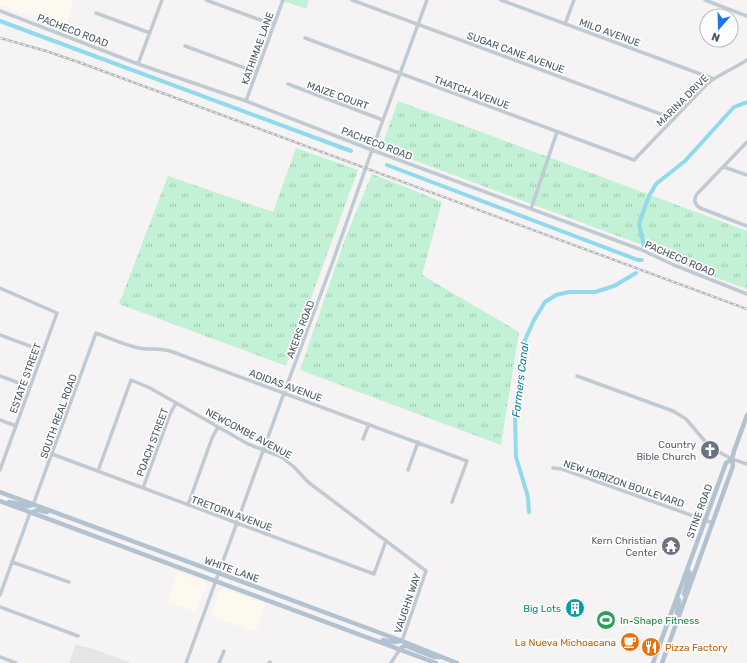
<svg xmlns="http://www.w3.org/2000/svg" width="747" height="663" font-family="Rubik,sans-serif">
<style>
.commercial{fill:#fdf9ef}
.education{fill:#e6e4e5}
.grass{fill:url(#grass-tufts)}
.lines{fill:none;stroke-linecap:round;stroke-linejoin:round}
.canal{stroke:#90daee;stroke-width:4}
.minor{stroke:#c1cad2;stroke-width:3.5}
.major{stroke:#b3c2d1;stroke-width:4.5}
.rail-casing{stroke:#b5b8bd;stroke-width:2.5}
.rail{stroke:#fff;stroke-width:1;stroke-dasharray:3;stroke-linecap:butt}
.labels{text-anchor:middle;stroke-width:3.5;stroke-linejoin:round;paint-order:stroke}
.street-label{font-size:10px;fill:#4a5661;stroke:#fff}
.worship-label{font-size:10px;fill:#5b616d;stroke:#fff;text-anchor:end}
.culture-label{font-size:10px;fill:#0d838f;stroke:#fff;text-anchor:end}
.leisure-label{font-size:10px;fill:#27864d;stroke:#fff;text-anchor:start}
.food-label{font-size:10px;fill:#c56008;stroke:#fff;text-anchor:end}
.water-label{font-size:11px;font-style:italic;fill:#0c7c9b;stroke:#fff}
</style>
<defs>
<pattern id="grass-tufts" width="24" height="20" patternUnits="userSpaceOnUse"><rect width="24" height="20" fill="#c3f1d5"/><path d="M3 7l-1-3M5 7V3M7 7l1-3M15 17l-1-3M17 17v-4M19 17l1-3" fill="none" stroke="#a0c6b0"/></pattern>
</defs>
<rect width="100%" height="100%" fill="#f5f3f3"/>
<path class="commercial" d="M0,0h74l-10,28 -64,-23z
M178,572l29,11 -11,29 -29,-11z
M222,589h2l42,15 -11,28 -44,-16 9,-25z"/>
<path class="education" d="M76,644l8,3h4l43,16h-62z"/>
<path class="grass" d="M278,0h31l-3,9 -18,-7 -1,1z
M398,101l349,130v58l-73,-27 -21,-13 -272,-101z
M296,148l62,22 -72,196 -167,-62 49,-128 105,36z
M372,174l36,14 34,14 -20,73 97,57 -18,113 -201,-75 45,-131z"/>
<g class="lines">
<path class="canal" d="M0,21l351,130
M387,165l251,95h4
M644,246l-5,-22 10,-28 7,-12 29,-23 49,-54 13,-5
M529,512l-1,-15 -12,-40 -1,-41 10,-76 9,-20 11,-18 11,-7 13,-3h26l19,-6 22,-13"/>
<path class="minor" d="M206,0l68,25
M352,0l322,119
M501,0l213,79
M705,0l42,16
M0,11l138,53 108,37 126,49 270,100 32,15 73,29
M96,13l54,20
M565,24l9,-24
M305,38l329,122 74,-77c12,-9 27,-15 39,-23
M185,46l71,26
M138,64l24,-64
M288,84l95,36
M246,101l37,-101
M747,142l-50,52c-4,6 -2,11 3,14l47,18
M724,167l23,8
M531,209l26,-77
M0,288l57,25 -57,157
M0,335l43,16
M0,376l30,11
M577,376l96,35 13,8 24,28 22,12 15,5
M0,420l16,6
M363,439l6,-15
M52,454l322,120 12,-33
M553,468l9,1 151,54
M408,470l10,-28
M98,471l33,-91 19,8 98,56 29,11 6,3 11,9 14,15 118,89 -24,70
M143,488l27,-74 6,-11
M33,505l63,-172c14,5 28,12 43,15 11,2 23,0 34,4l294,109 -15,41
M188,505l24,-67 6,-11
M12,562l57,20
M0,595l30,-82
M0,607l78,29
M0,657l16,6
M186,663l98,-270 49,-132 39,-111 55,-150
M219,663l5,-12
M269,663l1,-1
M391,663l9,-14"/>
<path class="major" d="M0,492l402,149 55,22
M0,501l436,162
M9,502l19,4 5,-1
M30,513l8,-3 9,2
M684,594l6,-21 -3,-3
M677,613l2,-13 -2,-2
M383,640l11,2 7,-1
M400,649l4,-3h2l28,11h5
M653,663l73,-200 6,-4
M662,663l71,-197 -1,-7 2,-8 13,-36"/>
<g class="rail-casing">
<path id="rail" d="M0,38l46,13 35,12 666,246"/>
</g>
<use href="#rail" class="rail"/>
</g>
<defs>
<g id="church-disc" transform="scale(1)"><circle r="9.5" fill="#6b7280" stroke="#fff"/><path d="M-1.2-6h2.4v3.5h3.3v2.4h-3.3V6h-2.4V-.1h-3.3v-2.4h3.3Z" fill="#fff"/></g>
<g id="temple-disc" transform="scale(1)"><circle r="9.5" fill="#6b7280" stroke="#fff"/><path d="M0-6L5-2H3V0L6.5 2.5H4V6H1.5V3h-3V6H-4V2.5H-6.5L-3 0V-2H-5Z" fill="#fff"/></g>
<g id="building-disc" transform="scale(1)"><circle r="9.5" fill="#0f9aa8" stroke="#fff"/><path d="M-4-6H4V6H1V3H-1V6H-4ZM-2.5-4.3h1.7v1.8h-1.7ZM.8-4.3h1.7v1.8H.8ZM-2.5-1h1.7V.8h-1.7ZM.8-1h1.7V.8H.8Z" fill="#fff"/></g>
<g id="stadium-disc" transform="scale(1)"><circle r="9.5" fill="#2e9e5b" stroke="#fff"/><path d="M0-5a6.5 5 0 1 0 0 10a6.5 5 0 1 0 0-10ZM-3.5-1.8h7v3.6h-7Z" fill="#fff"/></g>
<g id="cafe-disc" transform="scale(1)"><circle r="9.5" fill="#e8710a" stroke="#fff"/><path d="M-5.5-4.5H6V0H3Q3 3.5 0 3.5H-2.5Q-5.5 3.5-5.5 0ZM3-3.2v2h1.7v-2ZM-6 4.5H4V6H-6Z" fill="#fff"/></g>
<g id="restaurant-disc" transform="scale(1)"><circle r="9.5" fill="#e8710a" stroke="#fff"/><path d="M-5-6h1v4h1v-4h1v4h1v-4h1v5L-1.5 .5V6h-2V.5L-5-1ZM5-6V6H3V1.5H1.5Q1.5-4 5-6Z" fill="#fff"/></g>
</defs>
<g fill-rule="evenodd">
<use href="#church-disc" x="710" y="450"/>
<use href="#temple-disc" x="671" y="546"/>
<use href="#building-disc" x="575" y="608"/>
<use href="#stadium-disc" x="606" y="620"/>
<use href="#cafe-disc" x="630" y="642"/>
<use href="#restaurant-disc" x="651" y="647"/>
</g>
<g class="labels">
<g class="street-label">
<text transform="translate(73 30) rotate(21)" y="4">PACHECO ROAD</text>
<text transform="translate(610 32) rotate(20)" y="4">MILO AVENUE</text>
<text transform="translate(257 48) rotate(-70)" y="4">KATHIMAE LANE</text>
<text transform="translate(516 52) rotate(20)" y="4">SUGAR CANE AVENUE</text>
<text transform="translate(472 92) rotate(20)" y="4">THATCH AVENUE</text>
<text transform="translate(338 95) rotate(20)" y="4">MAIZE COURT</text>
<text transform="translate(682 100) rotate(-45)" y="4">MARINA DRIVE</text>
<text transform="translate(377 143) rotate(21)" y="4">PACHECO ROAD</text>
<text transform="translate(680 258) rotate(23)" y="4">PACHECO ROAD</text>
<text transform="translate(300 329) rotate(-69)" y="4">AKERS ROAD</text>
<text transform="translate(25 378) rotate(-70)" y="4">ESTATE STREET</text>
<text transform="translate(286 385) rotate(20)" y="4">ADIDAS AVENUE</text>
<text transform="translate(58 416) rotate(-70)" y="4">SOUTH REAL ROAD</text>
<text transform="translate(249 433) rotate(28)" y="4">NEWCOMBE AVENUE</text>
<text transform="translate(152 442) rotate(-69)" y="4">POACH STREET</text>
<text transform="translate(624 483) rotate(19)" y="4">NEW HORIZON BOULEVARD</text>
<text transform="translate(699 511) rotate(-70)" y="4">STINE ROAD</text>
<text transform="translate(232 513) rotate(20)" y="4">TRETORN AVENUE</text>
<text transform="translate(232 569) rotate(20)" y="4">WHITE LANE</text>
<text transform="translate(407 603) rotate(-71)" y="4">VAUGHN WAY</text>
</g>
<g class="worship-label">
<text x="696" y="448">Country<tspan x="696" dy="12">Bible Church</tspan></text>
<text x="657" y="544">Kern Christian<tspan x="657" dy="12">Center</tspan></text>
</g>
<g class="culture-label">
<text x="561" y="612">Big Lots</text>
</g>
<g class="leisure-label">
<text x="620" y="624">In-Shape Fitness</text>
</g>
<g class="food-label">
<text x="616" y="646">La Nueva Michoacana</text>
<text x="665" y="651" text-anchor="start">Pizza Factory</text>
</g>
<g class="water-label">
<text transform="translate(520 380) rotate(-83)" y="4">Farmers Canal</text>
</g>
</g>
<g transform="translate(719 28) rotate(200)"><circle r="19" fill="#ffffff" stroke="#b7bbc0"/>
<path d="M0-3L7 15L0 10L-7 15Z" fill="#1a73e8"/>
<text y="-6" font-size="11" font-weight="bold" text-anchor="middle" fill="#4a5661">N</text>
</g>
</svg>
